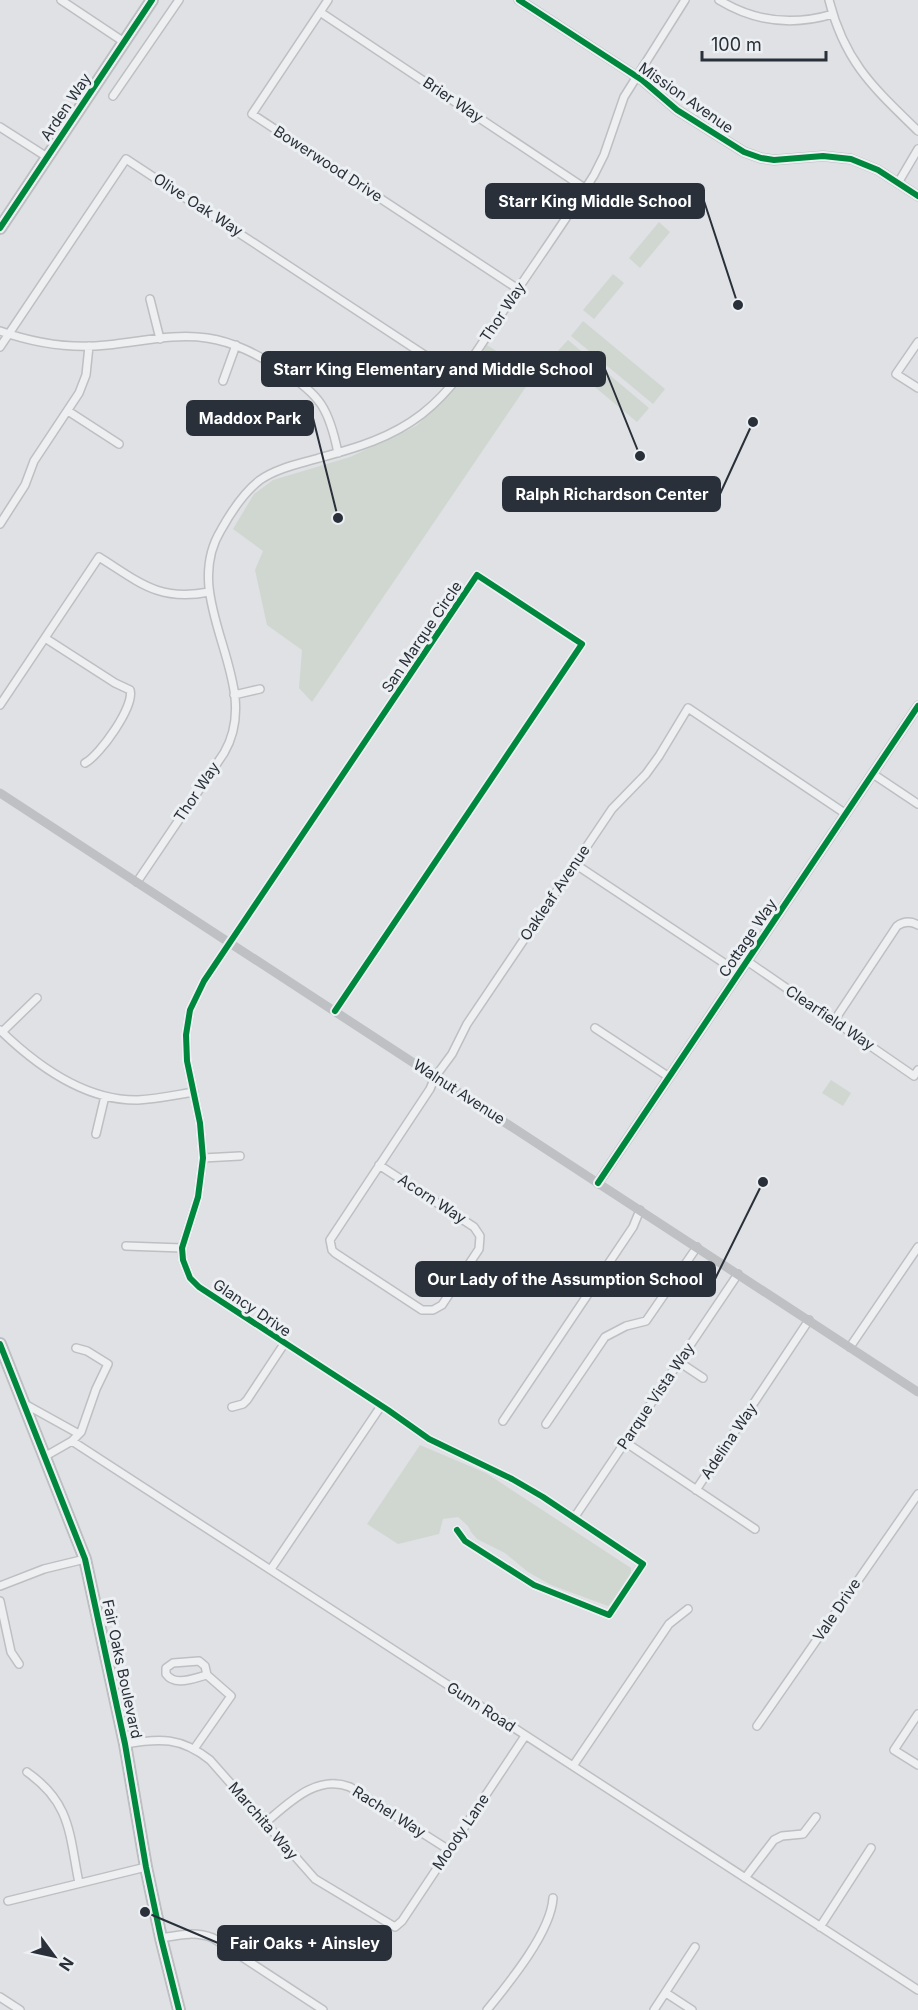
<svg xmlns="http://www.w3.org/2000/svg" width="918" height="2010" font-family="Inter,sans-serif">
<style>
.green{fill:#d0d7d0}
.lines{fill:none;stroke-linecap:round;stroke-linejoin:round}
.minor-casing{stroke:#bdbfc2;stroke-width:10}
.tertiary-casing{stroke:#bdbfc2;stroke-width:11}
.primary-casing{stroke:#bcbec1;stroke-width:14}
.minor{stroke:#eeeff1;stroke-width:7}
.tertiary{stroke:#eeeff1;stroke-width:8}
.secondary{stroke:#bec0c3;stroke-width:9}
.primary{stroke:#f3f4f4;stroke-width:10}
.cycleway-casing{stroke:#edf0f3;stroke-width:10}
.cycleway{stroke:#00873e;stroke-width:6}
.labels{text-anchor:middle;stroke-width:6;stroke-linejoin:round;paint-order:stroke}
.street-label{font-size:15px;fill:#29303a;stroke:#edf0f3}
.leader{fill:none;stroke:#29303a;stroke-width:2}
.callout-dot{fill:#29303a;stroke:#edf0f3;stroke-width:2}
.callout{fill:#29303a;stroke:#29303a;stroke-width:2}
.callout-label{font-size:16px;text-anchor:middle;font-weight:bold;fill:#fff}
</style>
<rect width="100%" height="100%" fill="#dfe1e4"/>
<path class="green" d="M659,222l11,10 -30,36 -11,-10z
M613,274l11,9 -30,36 -11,-9z
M583,321l82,68 -12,15 -82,-68z
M568,340l81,68 -12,14 -82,-68z
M487,345l47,30 -222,327 -13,-14 3,-38 -35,-25 -12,-55 8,-19 -30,-22 21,-35 19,-14 77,-23 66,-31 32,-30 20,-22z
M831,1080l20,13 -8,13 -21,-13z
M420,1445l66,28 145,95c1,15 -13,29 -23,38l-57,-21 -23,-13 -23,-19 -28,-14 -6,-7 -3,-6 -10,-9 -15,2 -4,15 -41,10 -31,-20z"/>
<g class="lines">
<g class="minor-casing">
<path id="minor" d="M61,0l63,42
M328,0l-76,114 266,175
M719,0c36,22 74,26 114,14
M829,0c16,63 45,88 89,131
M320,12l266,177
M113,96l66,-96
M0,127l47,30
M898,183l20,-34
M150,299l10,40
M0,331c34,12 71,18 107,14 33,-3 67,-12 100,-7 28,4 51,17 75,32 38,25 47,38 56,83
M918,342l-22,32 22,14
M0,347l126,-188 332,218
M223,381l13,-36
M68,411l51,33
M0,524l25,-39 9,-24 45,-68 7,-18 3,-29
M45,638l70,45 15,7c5,16 -30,65 -45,73
M234,695l26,-6
M0,705l99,-148c40,25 60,45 110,35
M873,774l45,30
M575,864l164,109
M137,882l87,-129c42,-71 -47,-151 -3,-223 10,-18 22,-37 39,-50 17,-12 39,-16 59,-22 37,-10 72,-20 103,-44 36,-28 59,-70 84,-107 29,-44 60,-87 88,-132l10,-20 20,-58 61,-97
M747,961l167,115 4,-6
M335,1011l247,-367 -105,-69 -273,406 -14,29 -4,25 1,26 13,62 3,35 -5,39 -16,51 1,12 7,18 9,9 189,123 41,29 83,40 31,18 100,67 -34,51 -75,-30 -69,-44 -8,-11
M834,1021l63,-95c7,-5 14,-5 21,-1
M595,1028l74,49
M0,1030c36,35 85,71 138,70 19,-1 37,-5 56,-8
M2,1032l35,-34
M96,1134l9,-38
M203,1158l37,-2
M379,1165l95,62 6,9 -1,13 -37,56 -9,5h-11l-87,-57 -3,-3 -2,-10 100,-151 5,-12 17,-23 15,-30 108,-160 37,-55 34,-35 13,-18 29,-48 158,106
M126,1246l56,2
M850,1347l68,-100
M679,1362l24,16
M23,1403l56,31
M232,1407l11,-3 4,-4 37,-56
M503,1421l130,-194 7,-17
M546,1424l59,-87 21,-11 20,-5 51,-74
M72,1441l9,-9 15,-43 12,-25 -21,-13 -11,-3
M625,1442l130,87
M44,1457l28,-16 846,549
M696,1490l113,-170
M574,1518l164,-244
M271,1569l110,-163
M0,1586l44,-17 41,-10
M0,1601l11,51 8,12
M199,1661l6,5 2,9c-13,3 -32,12 -41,-1v-6l7,-5z
M918,1714l-24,36 24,15
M757,1726l161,-232
M125,1744c35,-6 56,-7 85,16l105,119 80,48 7,-6 123,-185
M194,1749l37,-53 -24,-21
M573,1766l96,-142 19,-15
M27,1772c44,31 42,61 52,111
M265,1823c24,-20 51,-49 85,-36l99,63
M745,1878l29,-38 8,-4 21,-2 13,-17
M8,1901l138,-34
M820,1927l51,-79
M161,1938c18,-3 34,-7 52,0l110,72
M666,1993l26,17
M0,1997l20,13
M487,2010c22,-27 64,-78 66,-112
M654,2010l41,-63"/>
</g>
<g class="tertiary-casing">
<path id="tertiary" d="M519,0l123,80 35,30 67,42 17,6 13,2 49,-4 28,3 27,11 40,26
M598,1183l320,-477"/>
</g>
<g class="primary-casing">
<path id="primary" d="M0,228l152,-228
M0,1344l85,215 40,185 21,123 15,71 18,72"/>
</g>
<use href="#minor" class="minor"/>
<use href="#tertiary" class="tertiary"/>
<path class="secondary" d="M0,793l918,599"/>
<use href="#primary" class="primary"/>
<g class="cycleway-casing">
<path id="cycleway" d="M519,0l123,80 35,30 67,42 17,6 13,2 49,-4 28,3 27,11 40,26
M0,228l152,-228
M335,1011l247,-367 -105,-69 -273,406 -14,29 -4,25 1,26 13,62 3,35 -5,39 -16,51 1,12 7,18 9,9 189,123 41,29 83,40 31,18 100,67 -34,51 -75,-30 -69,-44 -8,-11
M598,1183l320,-477
M0,1344l85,215 40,185 21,123 15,71 18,72"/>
</g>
<use href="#cycleway" class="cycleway"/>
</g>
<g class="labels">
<g class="street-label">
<text transform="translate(686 98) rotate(35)" y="5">Mission Avenue</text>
<text transform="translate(453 100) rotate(34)" y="5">Brier Way</text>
<text transform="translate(66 107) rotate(-56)" y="5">Arden Way</text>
<text transform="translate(328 164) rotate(33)" y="5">Bowerwood Drive</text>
<text transform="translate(198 205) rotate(33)" y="5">Olive Oak Way</text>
<text transform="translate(503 312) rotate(-56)" y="5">Thor Way</text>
<text transform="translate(422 637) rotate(-56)" y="5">San Marque Circle</text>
<text transform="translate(197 792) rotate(-56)" y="5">Thor Way</text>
<text transform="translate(555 893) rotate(-56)" y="5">Oakleaf Avenue</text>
<text transform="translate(748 938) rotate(-56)" y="5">Cottage Way</text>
<text transform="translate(830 1018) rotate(34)" y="5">Clearfield Way</text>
<text transform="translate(459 1092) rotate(33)" y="5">Walnut Avenue</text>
<text transform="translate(432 1199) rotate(33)" y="5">Acorn Way</text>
<text transform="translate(252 1308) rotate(34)" y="5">Glancy Drive</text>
<text transform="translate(656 1396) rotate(-56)" y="5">Parque Vista Way</text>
<text transform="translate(729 1441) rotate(-56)" y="5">Adelina Way</text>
<text transform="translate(837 1610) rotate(-56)" y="5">Vale Drive</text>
<text transform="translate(122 1669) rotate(78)" y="5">Fair Oaks Boulevard</text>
<text transform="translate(481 1707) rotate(33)" y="5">Gunn Road</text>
<text transform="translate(389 1812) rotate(32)" y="5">Rachel Way</text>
<text transform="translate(263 1821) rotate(49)" y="5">Marchita Way</text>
<text transform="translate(461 1832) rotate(-56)" y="5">Moody Lane</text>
</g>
</g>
<path class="leader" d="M738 305L704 201M640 456L605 369M338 518L313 418M753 422L720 494M763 1182L715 1279M145 1912L218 1943"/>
<g class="callout-dot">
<circle cx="738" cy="305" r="6"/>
<circle cx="640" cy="456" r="6"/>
<circle cx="338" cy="518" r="6"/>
<circle cx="753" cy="422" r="6"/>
<circle cx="763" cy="1182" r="6"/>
<circle cx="145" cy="1912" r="6"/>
</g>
<g class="callout">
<rect x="486" y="184" width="218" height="34" rx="6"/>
<rect x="262" y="352" width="343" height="34" rx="6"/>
<rect x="187" y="401" width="126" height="34" rx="6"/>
<rect x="503" y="477" width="217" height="34" rx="6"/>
<rect x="416" y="1262" width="299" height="34" rx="6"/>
<rect x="218" y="1926" width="173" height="34" rx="6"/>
</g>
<g class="callout-label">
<text x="595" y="207">Starr King Middle School</text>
<text x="433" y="375">Starr King Elementary and Middle School</text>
<text x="250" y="424">Maddox Park</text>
<text x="612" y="500">Ralph Richardson Center</text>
<text x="565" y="1285">Our Lady of the Assumption School</text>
<text x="305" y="1949">Fair Oaks + Ainsley</text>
</g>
<g transform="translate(54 1956) rotate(123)" stroke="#edf0f3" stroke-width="4.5" paint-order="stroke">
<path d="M0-4.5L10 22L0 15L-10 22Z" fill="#29303a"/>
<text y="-9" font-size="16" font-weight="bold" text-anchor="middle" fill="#29303a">N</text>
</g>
<path d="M702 51v9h124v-9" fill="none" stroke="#29303a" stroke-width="3"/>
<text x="711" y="51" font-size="18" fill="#29303a" stroke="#edf0f3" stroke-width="4.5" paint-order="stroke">100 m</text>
</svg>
